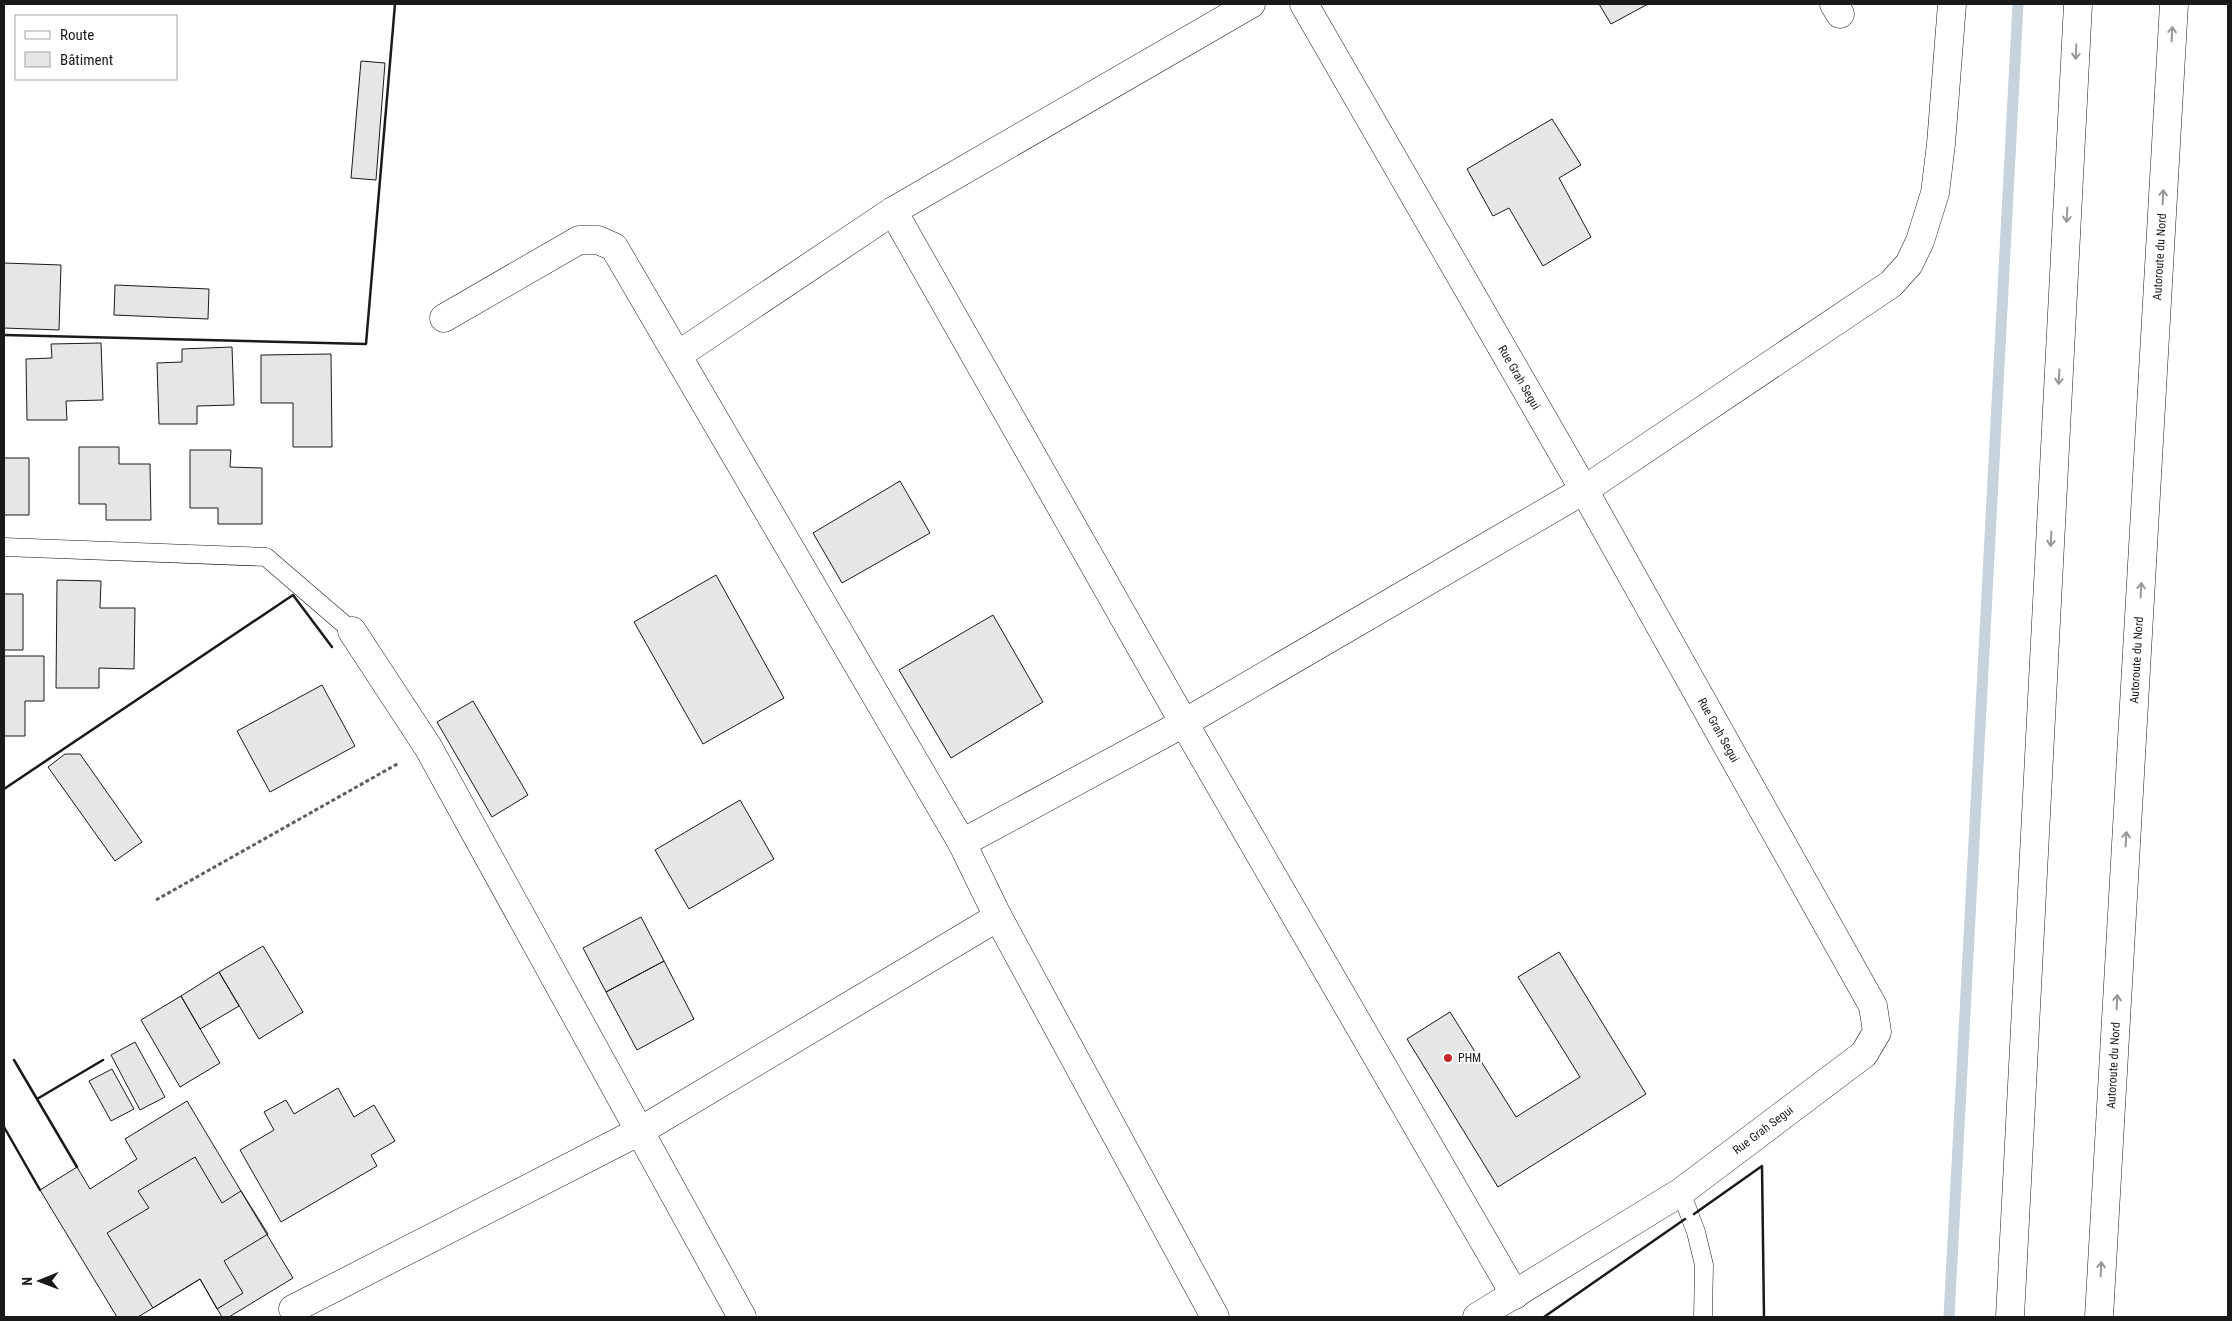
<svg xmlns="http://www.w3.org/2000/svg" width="2232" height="1321" font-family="'Roboto Condensed',sans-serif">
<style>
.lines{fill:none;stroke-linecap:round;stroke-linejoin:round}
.stream{stroke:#c6d2dc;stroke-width:11}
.building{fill:#e6e6e6;stroke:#1a1a1a}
.service-casing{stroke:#1a1a1a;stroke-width:19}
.minor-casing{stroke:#1a1a1a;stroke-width:29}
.motorway-casing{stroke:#1a1a1a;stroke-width:29}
.path{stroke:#5f5f5f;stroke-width:3;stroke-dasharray:4 2.5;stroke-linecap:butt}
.service{stroke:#fff;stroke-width:18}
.minor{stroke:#fff;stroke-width:28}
.motorway{stroke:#fff;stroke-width:28}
.wall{stroke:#1a1a1a;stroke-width:2.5}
.oneway{stroke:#989898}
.poi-dot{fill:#c62828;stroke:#fff;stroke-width:2}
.labels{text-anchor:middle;stroke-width:4;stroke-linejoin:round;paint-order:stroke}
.street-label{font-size:12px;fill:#1a1a1a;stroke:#fff}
.poi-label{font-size:12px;fill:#1a1a1a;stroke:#fff;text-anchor:start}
</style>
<rect width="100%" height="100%" fill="#fff"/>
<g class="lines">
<path class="stream" d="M1949,1317l69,-1313"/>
</g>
<path class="building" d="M1599,4h49l-37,20z
M361,61l24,2 -9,117 -25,-2z
M1552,119l29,46 -22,13 32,59 -48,29 -34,-58 -16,8 -26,-47z
M4,263l57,2 -2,65 -55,-2z
M115,285l94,4 -1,30 -94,-4z
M101,343l2,57 -37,1 1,19h-40l-1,-61 26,-1 -1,-14z
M232,347l2,58 -37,1v18h-38l-2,-61 25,-1v-13z
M331,354l1,93h-39v-44h-32v-48z
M79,447h40v17h31l1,56h-45v-16h-27z
M190,450h41l-1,17 32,1v56h-44v-16h-28z
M4,458h25v57h-25z
M900,481l30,52 -88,50 -29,-50z
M716,575l68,123 -81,46 -69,-122z
M57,580l44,1 -1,27h35l-1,61 -35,-1v20h-43z
M4,594h19v56h-19z
M993,615l50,87 -92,56 -52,-88z
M4,656h40v45h-19v35h-21z
M322,685l33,61 -85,46 -33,-61z
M473,701l55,94 -36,22 -55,-95z
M65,754h15l62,88 -27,19 -67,-94z
M740,800l34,59 -85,50 -34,-59z
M641,917l23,44 -58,31 -23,-44z
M263,946l40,66 -44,27 -40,-67z
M1559,952l87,142 -148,93 -91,-148 43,-27 66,105 64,-40 -62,-100z
M664,961l30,58 -57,31 -31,-58z
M219,972l20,34 -39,23 -19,-33z
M181,996l39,67 -40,24 -39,-67z
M135,1042l30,55 -25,13 -29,-55z
M112,1069l22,40 -23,12 -22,-40z
M338,1088l16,29 20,-12 21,36 -24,14 6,11 -96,56 -41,-72 34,-20 -10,-18 22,-12 8,14z
M187,1101l106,177 -64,39h-7l-22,-38 -62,38h-21l-77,-127 37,-23 13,22 47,-30 -12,-20z
M195,1157l27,46 19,-12 27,43 -44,27 19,32 -26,16 -17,-30 -47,29 -46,-75 42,-25 -11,-17z"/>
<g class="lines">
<g class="service-casing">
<path id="service" d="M4,547l262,10 86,74
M1681,1192l15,40 8,33 -1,52"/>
</g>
<g class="minor-casing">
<g id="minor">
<path id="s1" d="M1304,4l280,486 289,516 4,26 -13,22 -183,138 -204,125"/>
<path d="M1834,4l6,10"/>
<path d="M893,211l291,512 331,572"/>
<path d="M444,318l135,-78h19l16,7 348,596 36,74 217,400"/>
<path d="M678,355l215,-144 358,-207"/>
<path d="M352,631l76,116 314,570"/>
<path d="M962,843l222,-120 400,-233 307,-206 18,-20 11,-23 15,-48 6,-49 11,-140"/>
<path d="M293,1309l347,-178 358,-214"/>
</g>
</g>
<g class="motorway-casing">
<g id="motorway">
<path d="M2010,1317l68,-1313"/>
<path id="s2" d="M2099,1317l75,-1313"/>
</g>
</g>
<path class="path" d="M156,900l243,-137"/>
<use href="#service" class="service"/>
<use href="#minor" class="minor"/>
<use href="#motorway" class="motorway"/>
<path class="wall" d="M4,335l362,9 29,-340
M4,789l289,-194 39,52
M14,1060l63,107
M37,1099l66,-39
M4,1127l36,63
M1694,1214l68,-48 2,151
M1544,1317l141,-98"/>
</g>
<defs><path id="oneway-shaft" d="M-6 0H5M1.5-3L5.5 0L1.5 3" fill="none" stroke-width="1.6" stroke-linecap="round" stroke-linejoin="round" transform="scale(1.25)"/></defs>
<g class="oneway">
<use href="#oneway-shaft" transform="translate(2172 34) rotate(-87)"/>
<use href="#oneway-shaft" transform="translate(2076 52) rotate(93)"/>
<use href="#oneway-shaft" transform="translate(2163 197) rotate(-87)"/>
<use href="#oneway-shaft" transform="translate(2067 215) rotate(93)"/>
<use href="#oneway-shaft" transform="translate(2059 377) rotate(93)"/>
<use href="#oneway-shaft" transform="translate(2051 539) rotate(93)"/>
<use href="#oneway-shaft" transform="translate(2141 590) rotate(-87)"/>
<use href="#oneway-shaft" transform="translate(2126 839) rotate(-87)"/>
<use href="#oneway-shaft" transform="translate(2117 1002) rotate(-87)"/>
<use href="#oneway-shaft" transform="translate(2101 1269) rotate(-87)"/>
</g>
<circle class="poi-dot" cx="1448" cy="1058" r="5"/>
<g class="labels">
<g class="street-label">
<text dy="4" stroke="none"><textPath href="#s2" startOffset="1062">Autoroute du Nord</textPath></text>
<text dy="4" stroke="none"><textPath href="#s1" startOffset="431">Rue Grah Segui</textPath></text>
<text dy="4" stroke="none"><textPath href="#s2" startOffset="658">Autoroute du Nord</textPath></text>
<text dy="4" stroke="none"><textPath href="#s1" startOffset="836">Rue Grah Segui</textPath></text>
<text dy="4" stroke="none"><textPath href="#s2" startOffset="252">Autoroute du Nord</textPath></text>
<text transform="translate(1763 1130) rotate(-37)" y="4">Rue Grah Segui</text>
</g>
<g class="poi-label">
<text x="1458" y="1062">PHM</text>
</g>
</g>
<rect width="2232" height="1321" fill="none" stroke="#1a1a1a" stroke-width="10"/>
<rect x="15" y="15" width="162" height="65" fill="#ffffff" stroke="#a3a3a3"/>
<rect x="25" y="31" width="25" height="8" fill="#ffffff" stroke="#a3a3a3"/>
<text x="60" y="40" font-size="15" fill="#1a1a1a">Route</text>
<rect x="25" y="52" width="25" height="15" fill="#e6e6e6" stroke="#a3a3a3"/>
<text x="60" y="65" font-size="15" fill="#1a1a1a">Bâtiment</text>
<g transform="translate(40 1281) rotate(269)" stroke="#ffffff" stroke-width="4" paint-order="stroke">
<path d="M0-4L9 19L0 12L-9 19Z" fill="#1a1a1a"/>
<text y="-8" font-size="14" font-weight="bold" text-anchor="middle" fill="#1a1a1a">N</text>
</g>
</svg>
